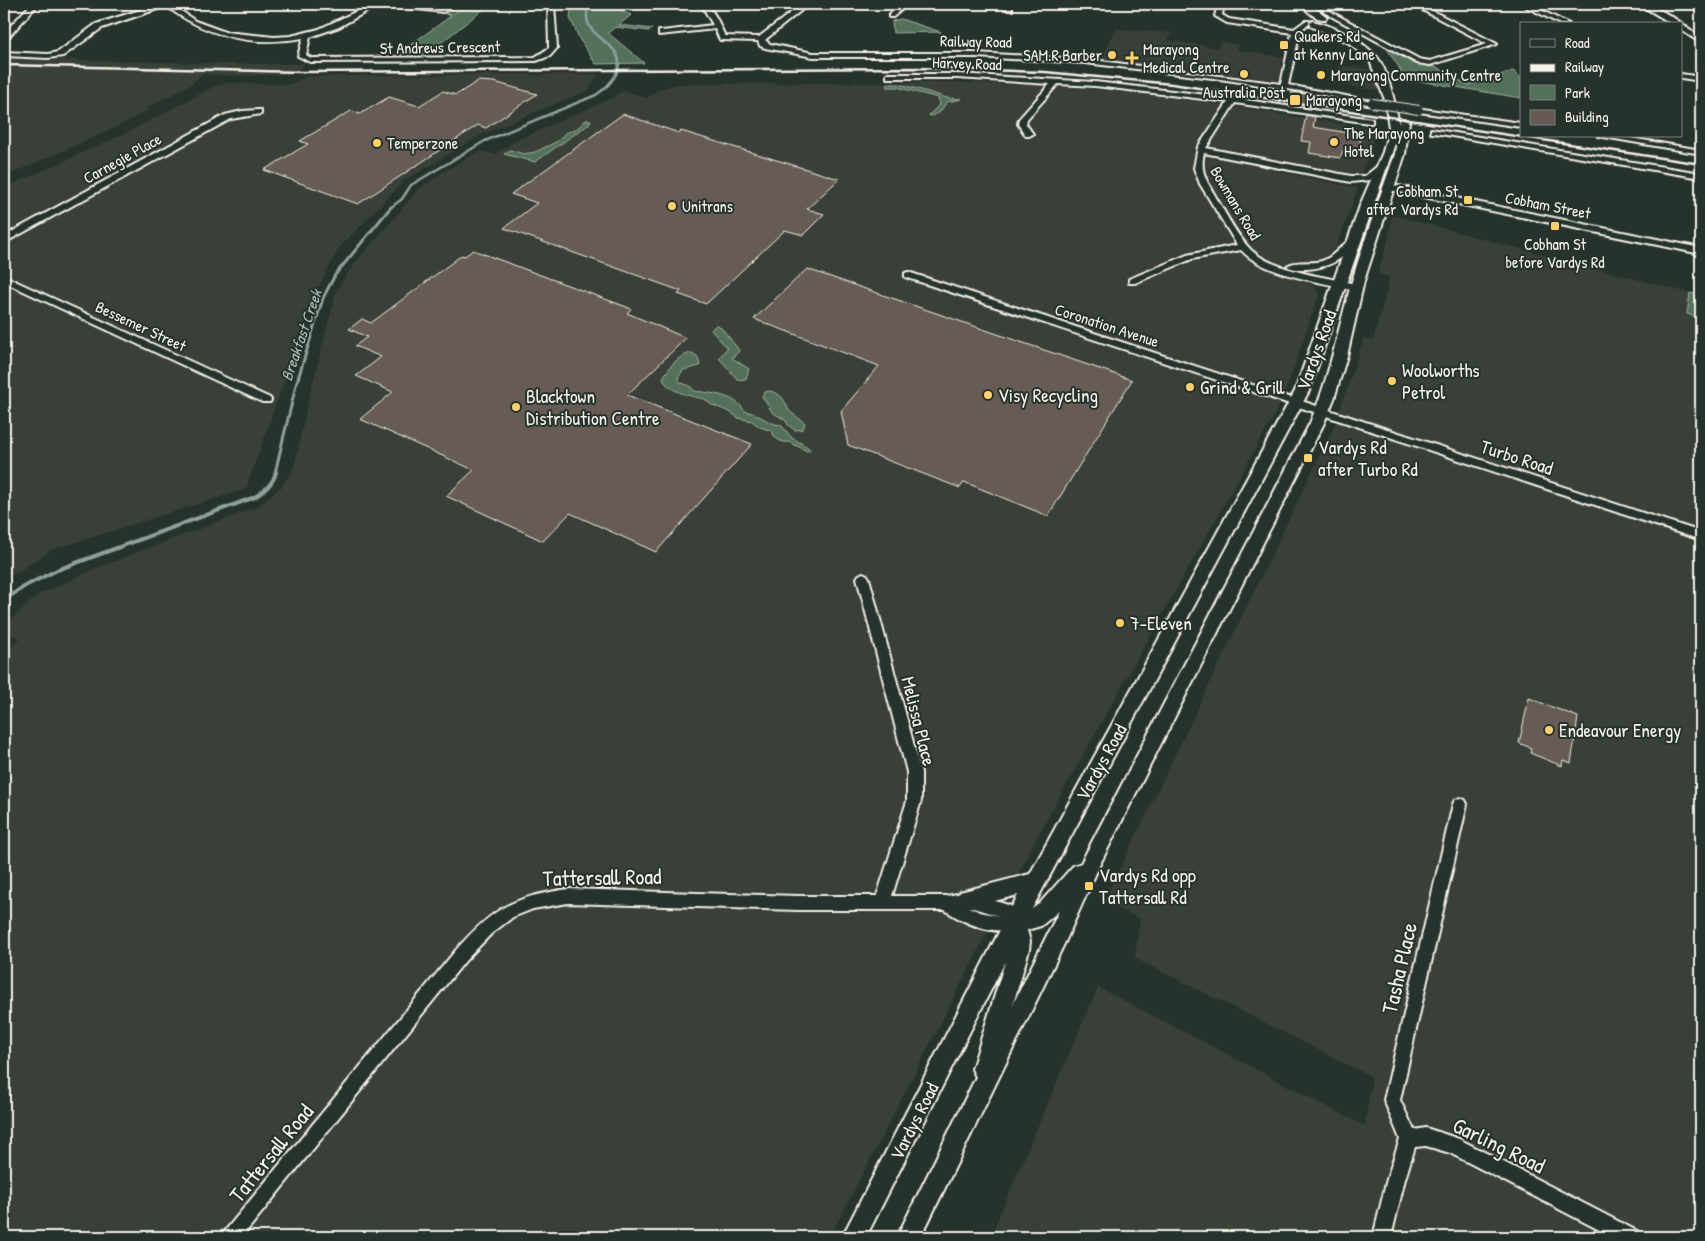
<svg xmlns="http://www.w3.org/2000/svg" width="1705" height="1241" font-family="'Patrick Hand',sans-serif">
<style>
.built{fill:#393f39}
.green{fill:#52715a;stroke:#a3b1a1}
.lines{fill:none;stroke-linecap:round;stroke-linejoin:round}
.stream-far2{stroke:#8da19f;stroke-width:2.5}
.stream-far1{stroke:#8da19f;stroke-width:3}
.stream{stroke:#8da19f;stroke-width:4}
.building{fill:#665b54;stroke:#f4f1e8}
.minor-casing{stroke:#f4f1e8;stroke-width:4}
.major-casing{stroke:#f4f1e8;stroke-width:4}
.minor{fill:#26332d;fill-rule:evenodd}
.major{fill:#26332d;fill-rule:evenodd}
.rail{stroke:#f4f1e8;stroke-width:2.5}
.minor-bridge-casing{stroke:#f4f1e8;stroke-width:10;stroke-linecap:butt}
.minor-bridge{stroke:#26332d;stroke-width:8}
.poi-dot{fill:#ffd166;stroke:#26332d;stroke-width:2}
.labels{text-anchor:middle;stroke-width:4;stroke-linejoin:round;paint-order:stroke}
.far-poi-label{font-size:16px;fill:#f4f1e8;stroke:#26332d;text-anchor:start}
.far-street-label{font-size:16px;fill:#f4f1e8;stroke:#26332d}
.far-water-label{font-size:16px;font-style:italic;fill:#afbcb7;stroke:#26332d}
.street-label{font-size:19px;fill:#f4f1e8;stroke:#26332d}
.poi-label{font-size:19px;fill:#f4f1e8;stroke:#26332d;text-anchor:start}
.near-street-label{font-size:22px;fill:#f4f1e8;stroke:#26332d}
</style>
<rect width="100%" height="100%" fill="#26332d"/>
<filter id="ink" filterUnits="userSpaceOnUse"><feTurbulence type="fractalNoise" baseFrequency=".02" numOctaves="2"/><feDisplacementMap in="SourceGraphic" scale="10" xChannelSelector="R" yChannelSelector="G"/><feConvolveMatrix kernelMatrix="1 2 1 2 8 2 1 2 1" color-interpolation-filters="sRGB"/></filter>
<g filter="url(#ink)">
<path class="built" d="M1116,29l55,4 -3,7 50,8 2,-6 19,3 -2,5 46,7 -4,23 -10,2 -112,-16 -56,-5z
M4,58l227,6h74l-11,10 -55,2 -38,-2 -9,10 -45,24 2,2 -39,20 -106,47z
M1340,65l34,5 7,21 -33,-5 1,-3 -12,-2z
M598,74l-9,16 -106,44 -79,47 -65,67 -24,46 -69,195 -195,61 -47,31v-393l120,-54 89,-47 13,-4 63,1 20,-8z
M944,82l120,4 71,7 83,11 155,25 -1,16 -12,33 -78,-16 -6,9 82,17 -22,59 -13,11 -16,25 8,4 4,7 -30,88 -14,32 -238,423 -207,400h-826v-582l16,-17 -16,-6v-6l34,-31 56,-26 163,-62 24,-20 13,-19 13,-63 30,-116 19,-27 63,-73 24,-17 37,-21 15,3 20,-13 97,-43 9,-6 4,-1 22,7 14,-10 18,-4z
M1392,215l298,78 -3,21 14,4v919h-711l108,-250 267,139 7,-49 -237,-119 5,-39 -36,-17 230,-476 30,-88 9,3 17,-63 -12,-5 11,-36z"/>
<path class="green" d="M468,4h22l-67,53h-30l58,-41 -6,-2 9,-1z
M572,4h33l26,11 -12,10 33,4 -3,2 -34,-4 -7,6 36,30 -48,1 -16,-24 -10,-22z
M901,19l40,13 -48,1 -1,-12z
M1386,47l26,16 24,4 32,18 45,-14 8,7v20l-119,-20 -2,-9z
M889,84h9l27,7 22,7 15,1 -15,3 -8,11 -8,3 -2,-1 11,-11 -2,-6 -41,-11h-10l-1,-2z
M586,120h5l-2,4 -54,38 -31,-8 6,-4 14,4 11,-2 23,-11 7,-8 11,-4z
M1690,293l11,3v22l-14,-4z
M717,324l7,7 14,18 1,2 -7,7 17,11 -3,10 -8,1 -19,-22 8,-10 -16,-18z
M692,353l6,4 2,9 -17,4 -5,8 2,4 11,5 3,4c18,2 41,4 51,20 14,2 22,13 36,14l11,13 16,9 2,3 -3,1 -18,-9c-8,1 -15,-3 -17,-11l-12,-4 -8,-6 -14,-3 -6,-5 -22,-9 -5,-5c-13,-2 -39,-8 -42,-21 6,-11 15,-23 29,-25z
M769,391c13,2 16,10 20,20l16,12 -2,6 -8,1 -6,-4 -4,-6 -13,-8 -10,-16 3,-4z"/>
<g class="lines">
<path class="stream-far2" d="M390,208l12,-9 9,-14 74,-44 111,-46c15,-10 33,-30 16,-47 -8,-9 -19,-13 -24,-25 -2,-6 -1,-13 0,-19"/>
<path class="stream-far1" d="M275,473l21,-88 27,-87 12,-23 56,-68"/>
<path class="stream" d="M4,600l21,-14 32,-16 198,-73c10,-7 18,-13 21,-25"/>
</g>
<path class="building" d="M478,81l16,1 43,12 -51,34 -8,-3 -120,79 -94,-34 44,-26 -8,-3 51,-30 9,3 29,-17 30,9 24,-15 13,4z
M1292,92l27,4 -2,12 -28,-3z
M623,114l56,19 2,-2 158,48 -32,30 17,5 -21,21 -18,-5 -79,74 -28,-10 3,-3 -177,-63 33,-25 -26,-9z
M1306,115l9,2 -2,10 48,8 -2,16 -15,-2 -4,9 -31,-5 2,-11 -10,-1z
M473,250l151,56 7,3 -4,4 59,25 -59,57 125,49 -96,108 -86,-39 -27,28 -97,-45 28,-26 -114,-51 33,-27 -37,-16 25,-19 -26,-11 12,-9 -18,-8 13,-10 9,4 91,-68 3,1z
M807,269l325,111 -84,136 -84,-34 -4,6 -112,-43 -7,-34 38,-45 -125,-47z
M1529,698l49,19 -7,46 -8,-3 -1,6 -32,-13 1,-5 -12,-5z"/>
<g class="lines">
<g class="minor-casing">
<path id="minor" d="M31,4h7l-31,35h-3v-6z
M159,4h13l23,17 30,11 49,5 17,-1 28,-7 53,-25h8l-41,23 -29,10 -4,18 5,3 224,-1 14,-9 -1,-44h6l3,44 -7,8 -14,5 -226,1 -12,-6 5,-18c-51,9 -96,-1 -137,-32l-64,22 -39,28 -15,2 -44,-2v-4l44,2 10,-2 38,-28z
M388,4l54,4 12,-4h9l-20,8 -52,-6z
M697,4c17,0 21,19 28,32l34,1 43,-33h7l-44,36 5,4 43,9h163l109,6 196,25 11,-51 -65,-10 -12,-7 3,-12h6l-2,11 7,4 65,10 11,-8h4v2l-9,8 -12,54 84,16 4,2 -4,2 -65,-13 -94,-14 -128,-15 -109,-6h-163l-48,-9 -5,-2 -2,-5 -38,-1 -5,-11 -56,6v-4h3l51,-6 -9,-16z
M901,4h7l-15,13h-4v-2z
M1005,4h6l1,6h-4z
M1411,4h8l78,40 -67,21 -13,-2 -88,-48 -5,-3 -2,-6 5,-1 2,5 4,3 86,46 11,2 57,-17z
M1521,4h8l40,20h-9z
M1639,4c19,0 47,22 62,34v5l-20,-13v-6h-9z
M887,74h70l138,8 138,16 139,21v4h-3l-134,-20 -29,45 145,28h14l14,-11h6v4l-15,11 -19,2 -147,-29c-5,19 4,30 13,46 10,17 20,37 34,51 24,22 77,27 108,35l2,2 -5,3c-33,-8 -91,-14 -115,-40l-49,9 -57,24h-6v-4l58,-24 50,-10 -37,-61 -6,-16 4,-21 30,-45 -133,-16 -37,-2 -31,35 -1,5 7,10 -4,2h-3l-8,-12 1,-5 31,-35 -93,-6h-70z
M1681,74l20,3v4l-20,-3z
M1416,108l105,15v4l-102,-15 -4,-2z
M258,110h3v4l-30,5 -227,124v-7l221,-121 17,-4z
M1431,129l270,44v5l-267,-45h-3z
M1598,136h21l82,14v4z
M1388,184l313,64v6l-316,-65 -1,-2z
M1353,238l5,3c-13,18 -29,27 -52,28 -6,0 -14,1 -19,-3 8,-6 25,-2 35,-5 14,-5 21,-19 31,-23z
M908,272l793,260v8l-796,-263v-4z
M4,276l266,122 1,2 -1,2h-8l-258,-120z
M863,573l4,2 2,3 52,194v29l-29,95h55l20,-4 44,14 12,16 -3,5c-25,10 -54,-3 -75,-17h-147l-230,-7 -35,6 -20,8 -22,17 -25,26 -224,277h-20l3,-6 231,-281c37,-42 57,-53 112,-61l230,7h79l30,-95v-29l-50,-194 2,-3zM966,906h1l32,10 -19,-4z
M1460,798l5,2 2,4 -67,296 14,30 12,-2 33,11 178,92 3,6h-27l-163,-84 -24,-7 -11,1 -10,32 -14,58h-18l14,-58 13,-40 -16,-39 69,-296 2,-4z"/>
</g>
<g class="major-casing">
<path id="major" d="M1302,4h8l17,13 -2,2c-9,1 -19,-8 -23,-15z
M1313,21c23,6 48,19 64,36 11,13 19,50 22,67l1,-4 4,-1 5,3 -4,32 -41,127 -17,75 -13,43 -10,24 -224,441 -34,76 -145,297h-24l79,-160 -4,-8 33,-107 -139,275h-24l176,-342 -51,13 -7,-2 -3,-7 3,-7 70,-18 265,-483 66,-188 22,-51 6,-24 -4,-28 -15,-39 -21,-18 -39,-17v-4zM1397,138l-2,16c-15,42 -30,84 -43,127 -14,47 -22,96 -42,142l-229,440 -8,3 -33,37 -8,6 277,-518zM1059,911l-46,93 16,-54 1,-9 -3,-11 14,-4z"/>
</g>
<use href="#minor" class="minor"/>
<use href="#major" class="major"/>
<path class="rail" d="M4,65l298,7 616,-4 127,4 127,12 529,80"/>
<g class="minor-bridge-casing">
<path id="minor-bridge" d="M1372,103l47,7"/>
</g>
<use href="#minor-bridge" class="minor-bridge"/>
</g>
</g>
<g class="poi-dot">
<rect x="1279" y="40" width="10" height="10" rx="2.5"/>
<circle cx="1112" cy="55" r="5"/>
<path d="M1129.5 50.5h5v5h5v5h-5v5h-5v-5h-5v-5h5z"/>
<circle cx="1244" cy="74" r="5"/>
<circle cx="1321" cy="75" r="5"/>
<rect x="1289" y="94" width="12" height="12" rx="2.5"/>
<circle cx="1334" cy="142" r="5"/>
<circle cx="377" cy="143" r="5"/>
<rect x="1463" y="195" width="10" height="10" rx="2.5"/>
<circle cx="672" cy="206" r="5"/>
<rect x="1550" y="221" width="10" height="10" rx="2.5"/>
<circle cx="1392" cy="381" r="5"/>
<circle cx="1190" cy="387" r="5"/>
<circle cx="988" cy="395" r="5"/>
<circle cx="516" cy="407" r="5"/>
<rect x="1303" y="453" width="10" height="10" rx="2.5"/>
<circle cx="1120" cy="623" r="5"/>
<circle cx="1549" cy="730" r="5"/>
<rect x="1084" y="881" width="10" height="10" rx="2.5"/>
</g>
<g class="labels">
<g class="far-poi-label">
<text x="1294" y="42">Quakers Rd<tspan x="1294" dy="18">at Kenny Lane</tspan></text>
<text x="1143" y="55">Marayong<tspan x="1143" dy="18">Medical Centre</tspan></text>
<text x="1102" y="61" text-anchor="end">SAM.R Barber</text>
<text x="1331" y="81">Marayong Community Centre</text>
<text x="1244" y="98" text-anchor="middle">Australia Post</text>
<text x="1306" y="106">Marayong</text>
<text x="1344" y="139">The Marayong<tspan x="1344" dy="18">Hotel</tspan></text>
<text x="387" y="149">Temperzone</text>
<text x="1458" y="197" text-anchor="end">Cobham St<tspan x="1458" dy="18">after Vardys Rd</tspan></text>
<text x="682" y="212">Unitrans</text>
<text x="1555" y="250" text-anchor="middle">Cobham St<tspan x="1555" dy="18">before Vardys Rd</tspan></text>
</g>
<g class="far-street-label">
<text transform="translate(976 41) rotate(1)" y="6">Railway Road</text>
<text transform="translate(440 47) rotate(-1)" y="6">St Andrews Crescent</text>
<text transform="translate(967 63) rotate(2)" y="6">Harvey Road</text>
<text transform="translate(122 158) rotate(-29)" y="6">Carnegie Place</text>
<text transform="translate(1236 203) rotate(59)" y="6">Bowmans Road</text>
<text transform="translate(1548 205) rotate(11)" y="6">Cobham Street</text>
<text transform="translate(1107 325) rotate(18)" y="6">Coronation Avenue</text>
<text transform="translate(141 326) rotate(25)" y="6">Bessemer Street</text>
</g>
<g class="far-water-label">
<text transform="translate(301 335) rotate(-71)" y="6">Breakfast Creek</text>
</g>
<g class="street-label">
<text transform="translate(1316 350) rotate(-70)" y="7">Vardys Road</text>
<text transform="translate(1517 457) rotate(18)" y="7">Turbo Road</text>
<text transform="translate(919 721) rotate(76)" y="7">Melissa Place</text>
<text transform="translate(1101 762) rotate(-61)" y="7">Vardys Road</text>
<text transform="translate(914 1121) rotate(-63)" y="7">Vardys Road</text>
</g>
<g class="poi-label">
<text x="1402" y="377">Woolworths<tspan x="1402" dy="22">Petrol</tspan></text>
<text x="1200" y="394">Grind &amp; Grill</text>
<text x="998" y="402">Visy Recycling</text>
<text x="526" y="403">Blacktown<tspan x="526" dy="22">Distribution Centre</tspan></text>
<text x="1318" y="454">Vardys Rd<tspan x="1318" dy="22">after Turbo Rd</tspan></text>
<text x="1130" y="630">7-Eleven</text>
<text x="1559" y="737">Endeavour Energy</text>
<text x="1099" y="882">Vardys Rd opp<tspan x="1099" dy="22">Tattersall Rd</tspan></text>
</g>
<g class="near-street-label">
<text transform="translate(602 877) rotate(-1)" y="8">Tattersall Road</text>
<text transform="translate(1399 968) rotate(-77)" y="8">Tasha Place</text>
<text transform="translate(1499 1145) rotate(26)" y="8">Garling Road</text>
<text transform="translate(271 1153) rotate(-51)" y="8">Tattersall Road</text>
</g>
</g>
<rect width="1705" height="1241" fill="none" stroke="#26332d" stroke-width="20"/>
<rect x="10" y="10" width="1685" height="1221" fill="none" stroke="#f4f1e8" stroke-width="2" filter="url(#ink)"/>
<rect x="1520" y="22" width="162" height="115" fill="#26332d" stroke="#787f78"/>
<rect x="1530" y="39" width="25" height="8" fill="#26332d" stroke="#787f78"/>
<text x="1565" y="48" font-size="15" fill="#f4f1e8">Road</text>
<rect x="1530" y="64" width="25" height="8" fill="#f4f1e8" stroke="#787f78"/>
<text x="1565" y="72" font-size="15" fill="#f4f1e8">Railway</text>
<rect x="1530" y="85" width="25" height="15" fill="#52715a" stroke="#787f78"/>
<text x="1565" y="98" font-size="15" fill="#f4f1e8">Park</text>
<rect x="1530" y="110" width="25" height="15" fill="#665b54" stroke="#787f78"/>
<text x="1565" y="122" font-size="15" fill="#f4f1e8">Building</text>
</svg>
